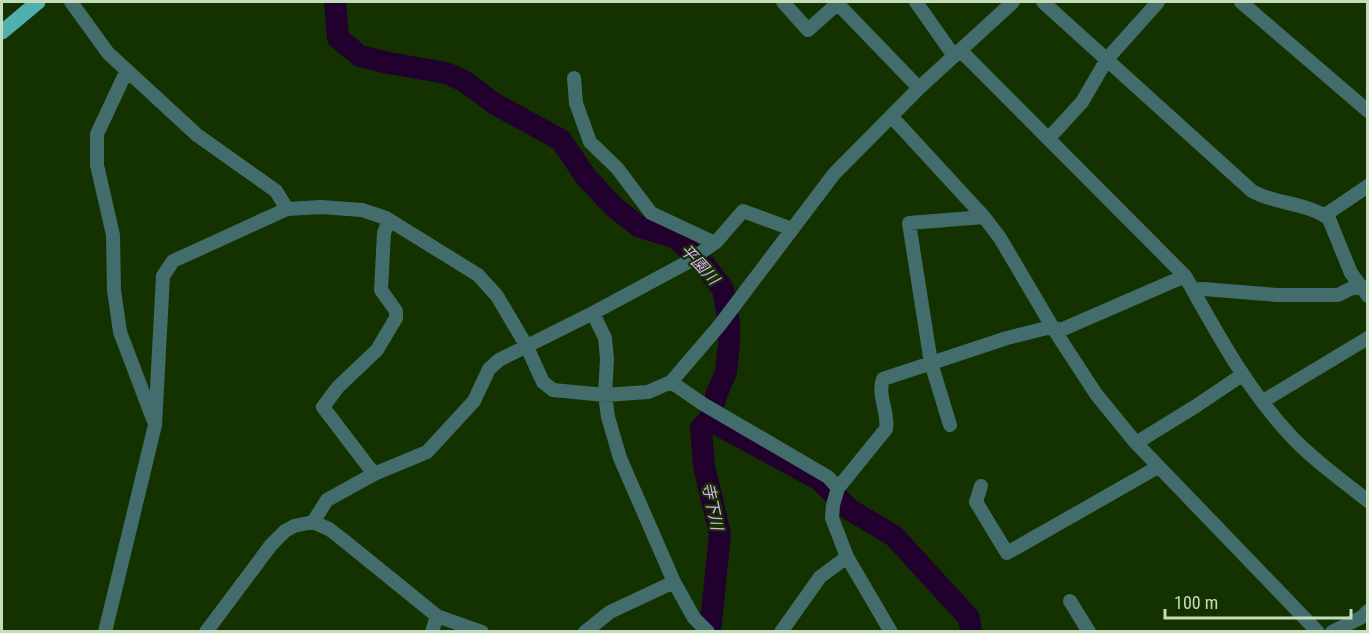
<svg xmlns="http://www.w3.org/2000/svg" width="1369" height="633" font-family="'Roboto Condensed','Noto Sans JP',sans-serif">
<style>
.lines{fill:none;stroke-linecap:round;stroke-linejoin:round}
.river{stroke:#21002d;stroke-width:22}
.minor{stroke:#426d6c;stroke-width:14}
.major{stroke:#50afaf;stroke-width:15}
.labels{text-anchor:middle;stroke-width:4.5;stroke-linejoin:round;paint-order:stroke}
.water-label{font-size:16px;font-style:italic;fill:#deaaf4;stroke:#143200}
</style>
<rect width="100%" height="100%" fill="#143200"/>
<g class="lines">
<path class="river" d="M335,2l3,36 22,18 29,7 57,10 18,8 31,23 66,36 25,37 28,30 24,19 38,12 28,26 19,25 6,34v21l-3,28 -9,21 -8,27
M709,420l111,60 29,29 45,27 75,82 2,14
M709,420l-8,8 3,38 16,68 -10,98"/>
<path class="minor" d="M71,2l37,51 89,82 79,56 11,18
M783,2l25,28 29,-26
M836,2l83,86
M916,2l38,54
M1043,2l209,189c22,13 58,12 77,28l22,54 17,23
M1241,2l127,109
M960,50l225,226c32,57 61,112 106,160 22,24 51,44 77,65
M127,70l-30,64v31l16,70 1,55 6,42 33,87
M574,78l2,25 14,39 27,26 34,45 64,30
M891,116l93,101 16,21 53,90 43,66 40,49 182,189
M1049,138l33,-36 25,-43 51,-57
M1325,215l43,-29
M1193,290l10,-1 74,6h61l14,-7 16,-1
M593,313l12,25 2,21 -2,36 3,22 12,41 54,124 20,36 14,14
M671,382l32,22 125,73 10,11
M1263,401l105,-63
M950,425l-19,-62 -22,-140 75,-6
M1136,443l60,-37 46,-31
M374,474l-51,-67 15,-20 39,-37 19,-32v-7l-15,-21 3,-57 5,-13
M981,486l-5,16 31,51 151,-86
M313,522l14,-22 47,-26 53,-22 47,-51 15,-32 10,-9 94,-47 95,-51 29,-21 26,-30 49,18
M1070,601l19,31
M105,632l50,-207 8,-149 10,-15 114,-52 34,-2 41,3 24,8 92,57 19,21 29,49 17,37 10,8 52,5 43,-3 23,-10 48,-56 115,-152 85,-86 94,-86
M206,632l65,-87 14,-14 9,-5 19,-4 16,7 13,10 95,77 45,16
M432,632l5,-16
M585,632l25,-20 64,-30
M781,632l39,-55 27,-20
M891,632l-44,-75 -15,-39 1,-13 5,-17 48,-59c3,-17 -9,-33 -3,-50l124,-41 40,-10 16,1 122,-53
M1332,632l30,-15 6,-6"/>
<path class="major" d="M2,32l36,-30"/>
</g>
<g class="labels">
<g class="water-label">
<text transform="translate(700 264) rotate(47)" y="6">平園川</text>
<text transform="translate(713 506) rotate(78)" y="6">寺下川</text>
</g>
</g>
<rect width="1369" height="633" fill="none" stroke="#c5dcba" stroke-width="6"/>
<path d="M1165 609v9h186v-9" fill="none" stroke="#c5dcba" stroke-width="3"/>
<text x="1174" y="609" font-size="18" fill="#c5dcba" stroke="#143200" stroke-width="4.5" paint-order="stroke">100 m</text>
</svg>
